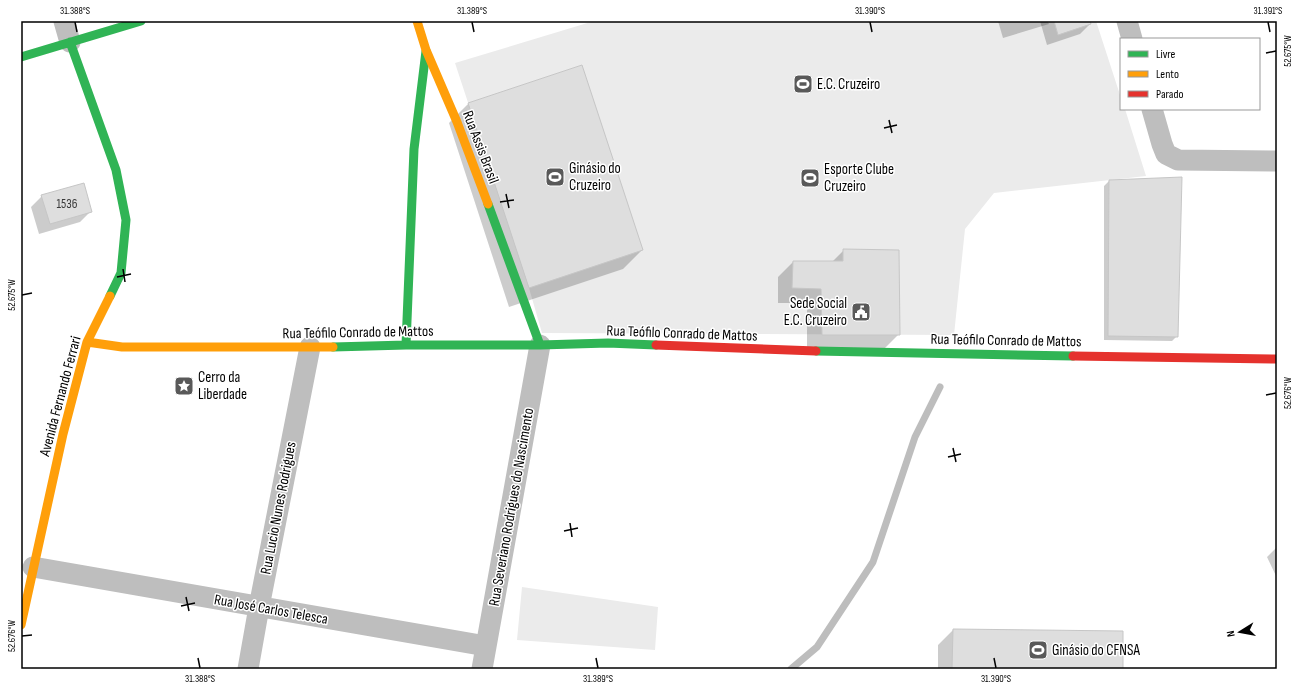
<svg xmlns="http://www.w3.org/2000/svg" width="1298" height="690" font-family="'Sofia Sans Condensed',sans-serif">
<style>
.green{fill:#ebebeb}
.water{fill:#bdbdbd}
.shadow{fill:#0003}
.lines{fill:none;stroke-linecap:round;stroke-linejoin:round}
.stream{stroke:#bdbdbd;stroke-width:7}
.building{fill:#dedede;stroke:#c6c6c6}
.street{stroke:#bebebe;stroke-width:21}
.fast{stroke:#30b455;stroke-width:9}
.slow{stroke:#ff9f0a;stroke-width:9}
.jam{stroke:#e5322d;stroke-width:9}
.ticks{fill:none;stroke:#000;stroke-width:1.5}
.labels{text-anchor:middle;stroke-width:3;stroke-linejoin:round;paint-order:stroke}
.number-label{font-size:13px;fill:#383838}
.poi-label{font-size:15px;fill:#000;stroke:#fff;text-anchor:start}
.street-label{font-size:15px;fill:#000;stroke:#fff}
.neatline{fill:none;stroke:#000;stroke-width:1.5}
.ticks-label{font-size:10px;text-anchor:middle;fill:#000}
</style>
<rect width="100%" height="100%" fill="#fff"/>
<path class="green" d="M594,21h502l25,77v11h4l21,67 -152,17 -29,36 -11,106 -412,-2 -13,-45 -74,-225z
M522,587l136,20 -3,43 -138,-10z"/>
<path class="water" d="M998,21h49l2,3 -46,14z"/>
<path class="shadow" d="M1040,21h49l1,3 -10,10 -33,11z
M581,67l61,183 -19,19 -114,38 -60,-184 19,-19z
M1109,181l68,155 -5,5 -68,-1v-154z
M42,196l49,15 -11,11 -41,12 -8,-27z
M844,250l55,84 -16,16 -76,-1v-46h-29v-26l15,-15h39z
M1277,547v31l-10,-21z
M953,630l169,39h-184v-24z"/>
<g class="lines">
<path class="stream" d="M791,669l26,-22 56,-85 42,-125 25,-50"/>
</g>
<path class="building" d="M1054,21h36l1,3 -33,11z
M582,65l61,185 -114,38 -61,-185z
M1182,177l-4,160 -70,-1 1,-156z
M84,183l8,29 -42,12 -9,-29z
M843,249l56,1 1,85h-78l-1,-46 -29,-1 1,-27h50z
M953,629l170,2v38h-171z"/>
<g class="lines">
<path class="street" d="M64,21l6,21
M1127,21l5,18
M1152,109l10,35 4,10 12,6 99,1
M33,567l453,79
M248,669l11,-62 51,-260
M482,669l58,-324"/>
<path class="fast" d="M70,42l46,128 10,50 -5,53 -11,23
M21,57l120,-36
M488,204l52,141
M406,345l8,-196 12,-98
M333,347l73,-2h134l68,-2 48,2
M816,351l257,5"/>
<path class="slow" d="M417,21l9,29 31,72 31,82
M87,342l35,5h211
M21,625l42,-191 24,-92 23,-46"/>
<path class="jam" d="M656,345l160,6
M1073,356l204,3"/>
</g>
<path class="ticks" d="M75,22l2,10M472,22l2,10M870,22l2,10M1268,22l2,10M1266,53l10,-2M889,120l3,13M884,128l13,-3M506,194l3,14M500,202l14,-2M123,269l2,13M117,277l14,-3M22,295l10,-2M1266,395l10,-2M953,448l3,14M948,457l13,-3M570,523l2,14M564,531l14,-3M186,597l3,14M181,606l14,-3M22,636l10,-1M198,658l2,10M596,658l2,10M994,658l2,10"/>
<defs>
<g id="stadium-square" transform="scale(1)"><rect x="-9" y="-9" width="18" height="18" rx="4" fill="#595959" stroke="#fff"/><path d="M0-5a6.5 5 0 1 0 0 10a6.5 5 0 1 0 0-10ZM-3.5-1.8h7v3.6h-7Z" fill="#fff"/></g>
<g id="civic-square" transform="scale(1)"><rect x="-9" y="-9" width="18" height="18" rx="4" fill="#595959" stroke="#fff"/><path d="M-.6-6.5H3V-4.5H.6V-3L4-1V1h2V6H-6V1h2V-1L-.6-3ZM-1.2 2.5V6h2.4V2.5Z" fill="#fff"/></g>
<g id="sight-square" transform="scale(1)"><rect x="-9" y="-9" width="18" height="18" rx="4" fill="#595959" stroke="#fff"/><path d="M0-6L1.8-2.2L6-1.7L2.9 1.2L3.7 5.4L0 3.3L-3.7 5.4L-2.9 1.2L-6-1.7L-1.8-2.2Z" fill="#fff"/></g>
</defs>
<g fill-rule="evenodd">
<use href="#stadium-square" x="803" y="84"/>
<use href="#stadium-square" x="555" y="177"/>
<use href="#stadium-square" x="810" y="178"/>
<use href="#civic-square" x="861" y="312"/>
<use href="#sight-square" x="184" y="386"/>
<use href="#stadium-square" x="1038" y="650"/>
</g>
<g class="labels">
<g class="number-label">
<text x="67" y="208">1536</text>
</g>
<g class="poi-label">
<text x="817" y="89">E.C. Cruzeiro</text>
<text x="569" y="173">Ginásio do<tspan x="569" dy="17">Cruzeiro</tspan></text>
<text x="824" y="174">Esporte Clube<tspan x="824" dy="17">Cruzeiro</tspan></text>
<text x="847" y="308" text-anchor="end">Sede Social<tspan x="847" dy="17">E.C. Cruzeiro</tspan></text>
<text x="198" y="382">Cerro da<tspan x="198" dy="17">Liberdade</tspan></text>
<text x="1052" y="655">Ginásio do CFNSA</text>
</g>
<g class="street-label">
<text transform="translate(481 147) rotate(69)" y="5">Rua Assis Brasil</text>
<text transform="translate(358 332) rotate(-1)" y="5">Rua Teófilo Conrado de Mattos</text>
<text transform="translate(682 333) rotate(2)" y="5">Rua Teófilo Conrado de Mattos</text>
<text transform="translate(1006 340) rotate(1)" y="5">Rua Teófilo Conrado de Mattos</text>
<text transform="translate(60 396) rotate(-75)" y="5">Avenida Fernando Ferrari</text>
<text transform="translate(511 507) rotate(-80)" y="5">Rua Severiano Rodrigues do Nascimento</text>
<text transform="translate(278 508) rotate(-79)" y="5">Rua Lucio Nunes Rodrigues</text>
<text transform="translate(271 609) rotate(10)" y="5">Rua José Carlos Telesca</text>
</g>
</g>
<rect width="1298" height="690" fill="none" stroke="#ffffff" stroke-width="44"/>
<rect x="1120" y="38" width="140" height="72" fill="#ffffff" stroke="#999999"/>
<rect x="1128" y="51" width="20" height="6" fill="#30b455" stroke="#999999"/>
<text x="1156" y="58" font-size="12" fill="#000000">Livre</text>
<rect x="1128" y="71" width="20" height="6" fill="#ff9f0a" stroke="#999999"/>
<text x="1156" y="78" font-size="12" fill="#000000">Lento</text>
<rect x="1128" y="91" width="20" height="6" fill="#e5322d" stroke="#999999"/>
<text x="1156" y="98" font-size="12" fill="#000000">Parado</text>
<g transform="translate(1240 632) rotate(259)" stroke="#ffffff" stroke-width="3" paint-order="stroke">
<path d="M0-3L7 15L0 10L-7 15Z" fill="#000000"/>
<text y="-6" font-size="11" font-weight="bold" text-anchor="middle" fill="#000000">N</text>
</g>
<rect x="22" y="22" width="1254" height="646" class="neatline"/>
<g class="ticks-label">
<text x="75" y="14">31.388°S</text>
<text x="472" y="14">31.389°S</text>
<text x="870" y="14">31.390°S</text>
<text x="1268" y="14">31.391°S</text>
<text transform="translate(1287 51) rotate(-90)" y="4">52.675°W</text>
<text transform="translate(11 295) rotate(-90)" y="4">52.675°W</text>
<text transform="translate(1287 393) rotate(-90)" y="4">52.676°W</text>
<text transform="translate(11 636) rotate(-90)" y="4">52.676°W</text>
<text x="200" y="682">31.388°S</text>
<text x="598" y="682">31.389°S</text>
<text x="996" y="682">31.390°S</text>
</g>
</svg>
